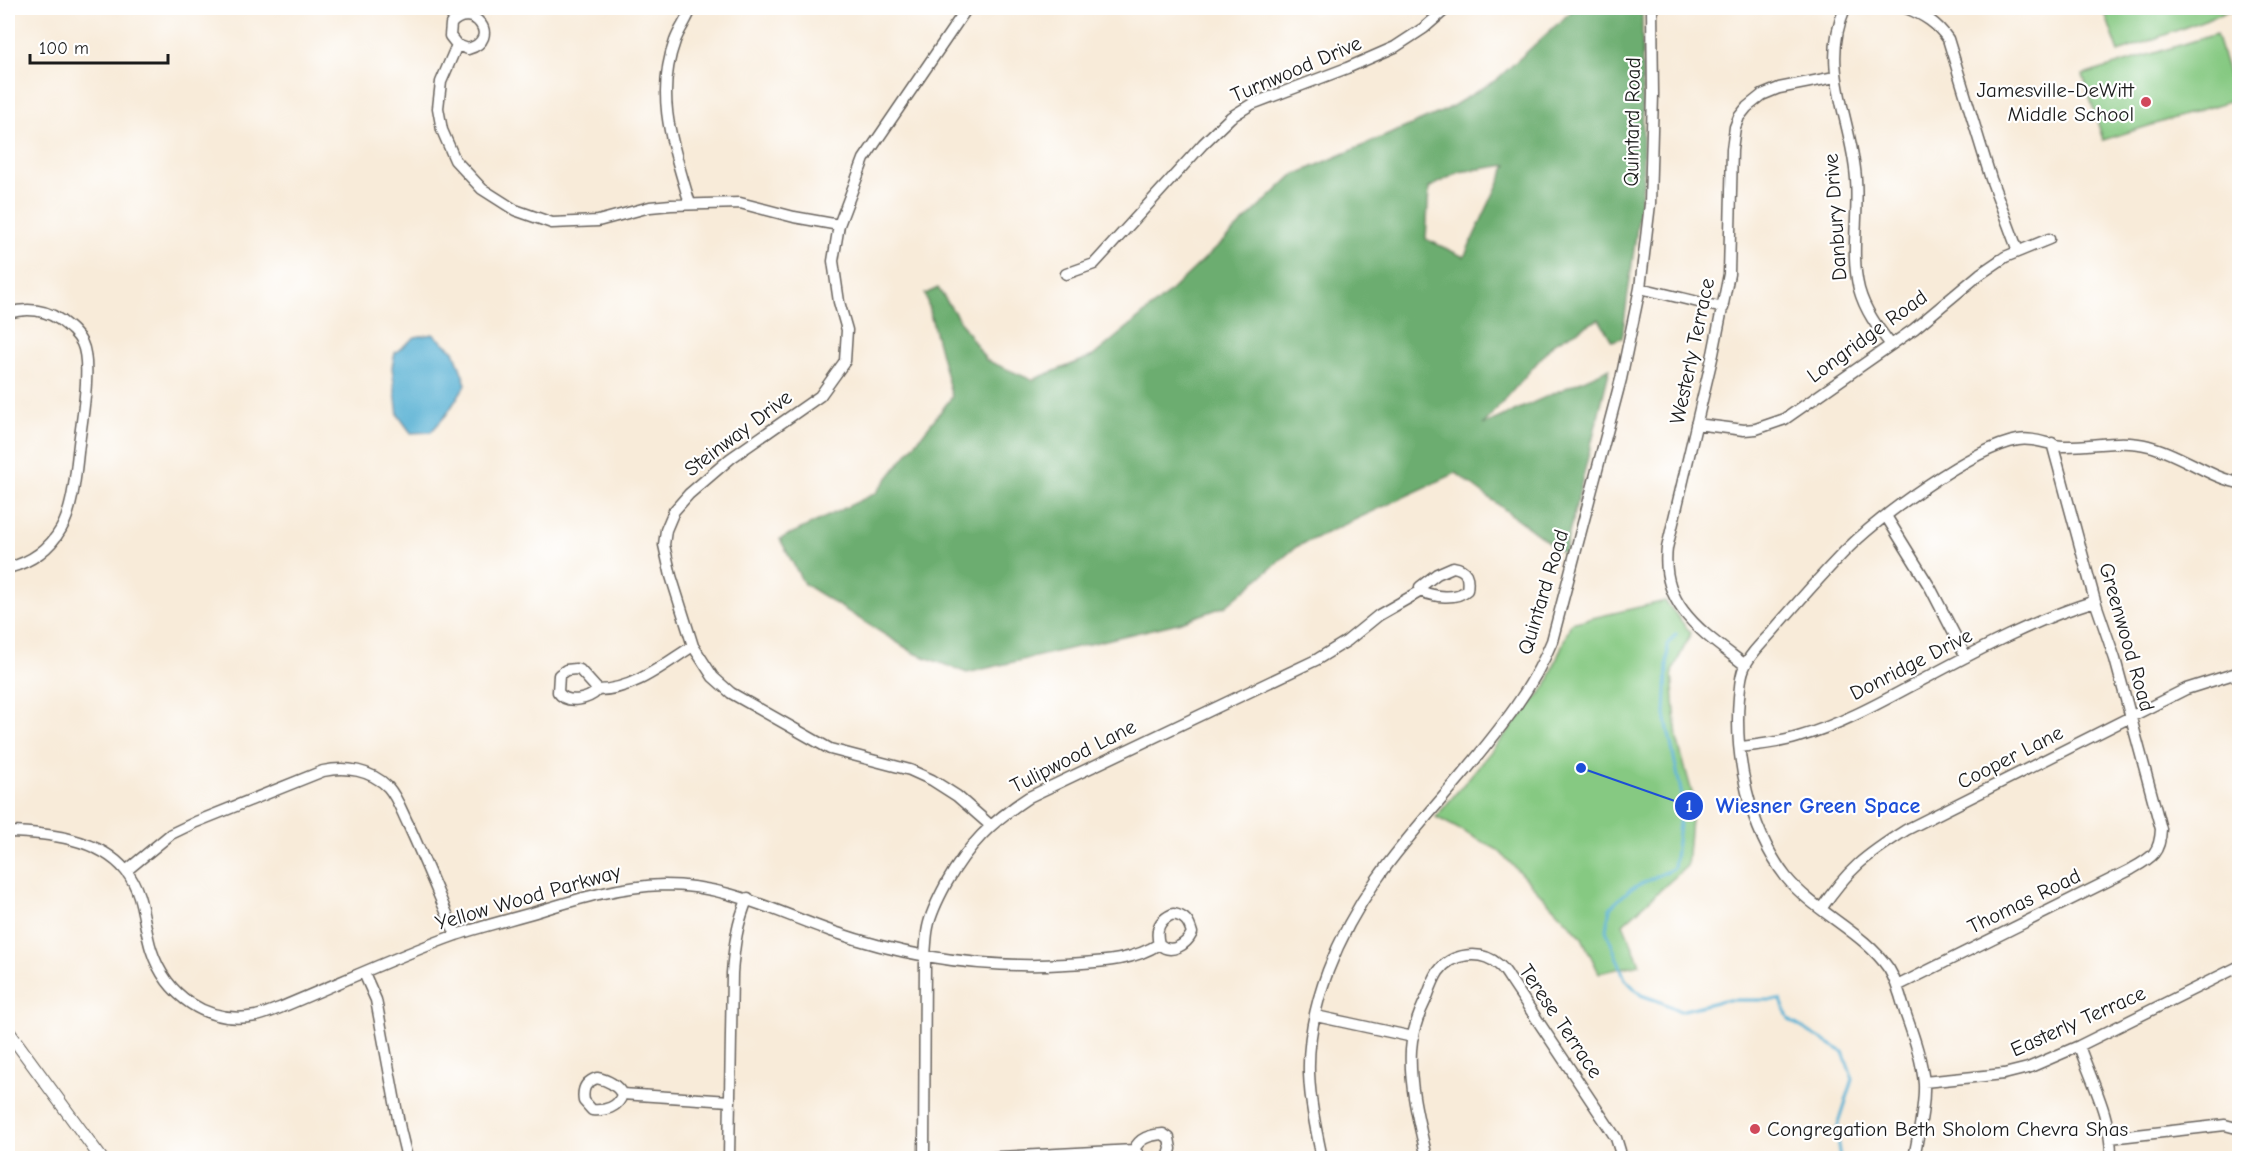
<svg xmlns="http://www.w3.org/2000/svg" width="2247" height="1166" font-family="'Comic Neue',sans-serif">
<style>
.green{fill:#86c982;stroke:#51724f;stroke-width:1.5}
.forest{fill:#6cad70;stroke:#446446;stroke-width:1.5;fill-rule:evenodd}
.water{fill:#56b0d3;stroke:#396678;stroke-width:1.5}
.lines{fill:none;stroke-linecap:round;stroke-linejoin:round}
.stream{stroke:#56b0d3;stroke-width:3}
.minor-casing{stroke:#69645e;stroke-width:13}
.tertiary-casing{stroke:#69645e;stroke-width:14}
.minor{stroke:#fff;stroke-width:10}
.tertiary{stroke:#fff;stroke-width:12}
.poi-dot{fill:#d1495b;stroke:#fff;stroke-width:2}
.labels{text-anchor:middle;stroke-width:4.5;stroke-linejoin:round;paint-order:stroke}
.street-label{font-size:21px;fill:#1c1c1c;stroke:#fff}
.poi-label{font-size:21px;fill:#1c1c1c;stroke:#fff;text-anchor:end}
.leader{fill:none;stroke:#1d4ed8;stroke-width:2}
.callout-dot{fill:#1d4ed8;stroke:#fff;stroke-width:2}
.mark-label{font-size:18px;text-anchor:middle;font-weight:bold;fill:#fff}
.callout-label{font-size:22px;text-anchor:middle;font-weight:bold;fill:#1d4ed8;stroke:#fff;stroke-width:4.5;stroke-linejoin:round;paint-order:stroke}
</style>
<rect width="100%" height="100%" fill="#fff"/>
<filter id="ink" filterUnits="userSpaceOnUse"><feTurbulence type="fractalNoise" baseFrequency=".0167" numOctaves="2"/><feDisplacementMap in="SourceGraphic" scale="12" xChannelSelector="R" yChannelSelector="G"/><feConvolveMatrix kernelMatrix="1 2 1 2 8 2 1 2 1" color-interpolation-filters="sRGB"/></filter>
<filter id="wash" filterUnits="userSpaceOnUse"><feTurbulence type="fractalNoise" baseFrequency=".008" numOctaves="4" result="noise"/><feDisplacementMap in="SourceGraphic" scale="24" xChannelSelector="R" yChannelSelector="G"/><feGaussianBlur stdDeviation="1.35" result="paint"/><feColorMatrix in="noise" values="0 0 0 0 0 0 0 0 0 0 0 0 0 0 0 0 0 1.4 0 .05"/><feComposite in="paint" operator="in"/></filter>
<g filter="url(#wash)">
<rect width="100%" height="100%" fill="#f8ebd9"/>
<path class="green" d="M2103,8h134l-118,44z
M2216,34l20,65 -133,41 -20,-65z
M1665,601l26,32 -19,39 5,67 16,57 -6,70 -64,58 17,40 -41,9 -18,-37 -83,-86 -62,-33 110,-131 25,-63z"/>
<path class="forest" d="M1575,8h67l1,175 -21,155 -10,3 -13,-22 -45,24 -71,82 127,-57 -46,186 -108,-81 -160,74 -70,59 -48,17 -211,50 -53,-20 -110,-69 -24,-45 96,-46 76,-96 -27,-103 13,-6 48,72 46,20 61,-24 70,-58 129,-122 154,-66 50,-30zM1507,165l-43,92 -38,-18 3,-51 30,-16z"/>
<path class="water" d="M433,334l21,17 12,33 -19,30 -16,18 -20,1 -13,-18 -6,-48 3,-14 20,-16z"/>
<g class="lines">
<path class="stream" d="M1676,634l-8,10 -3,71 17,81 -8,72 -44,21 -20,19 -4,22 19,49 16,16 20,7 19,9 44,-11h57l8,20 54,32 10,27 -17,53 4,26"/>
</g>
</g>
<g filter="url(#ink)">
<g class="lines">
<g class="minor-casing">
<path id="minor" d="M967,8l-103,151 -25,66 -6,36 6,41 8,28 -2,31 -25,35 -89,62 -42,36 -15,17 -8,19 -2,15 7,31 22,70 20,31 18,16 99,56 80,21 22,10 25,16 33,29
M1845,8c-26,61 7,111 11,171 3,37 -6,74 3,110 6,22 19,39 32,56
M1906,8c18,7 31,15 42,31l43,140 27,72
M457,45l11,4c35,-10 4,-49 -17,-25l-1,12 7,9 -16,37 -3,26 4,22 13,30 27,29 33,21 37,13 46,-2 52,-14 21,-2 69,-2 54,14 45,8
M690,204c-16,-56 -36,-106 -15,-163 4,-12 13,-22 16,-33
M1066,274l28,-10 109,-120 28,-27 21,-13 95,-36 48,-21 29,-19 23,-20
M1640,288l83,20
M8,313c18,-5 36,-4 52,7 9,7 17,13 22,23 10,21 0,76 -3,101 -3,24 -5,63 -18,85 -12,21 -30,33 -53,39
M1696,424l48,6 12,-1 29,-10 129,-90 66,-55 25,-17 44,-18
M1886,516l45,73 35,68
M1453,567c14,2 16,10 14,23 -11,10 -33,7 -46,1l-1,-4 17,-13z
M1745,665c-41,-32 -85,-58 -78,-117l46,-194 16,-80 3,-125 3,-22 4,-10 8,-10 15,-12 17,-7 56,-11
M576,669l4,1 18,20c-10,10 -31,15 -40,2l1,-17 7,-5z
M598,690c36,0 66,-26 95,-44
M1740,747c19,-2 39,-4 58,-10 45,-13 87,-37 128,-59 54,-29 110,-59 169,-77
M8,832c39,1 91,6 118,39 18,22 17,53 25,78 15,47 56,76 105,67 9,-2 18,-6 26,-9 58,-24 115,-51 174,-72 27,-9 56,-16 83,-24 42,-13 82,-25 125,-26 63,0 110,26 167,46 75,26 156,38 235,33 32,-2 65,-2 93,-20
M126,871l45,-37 25,-12 127,-51c23,-5 48,-1 65,16 9,10 14,25 20,37 17,37 32,74 48,111
M1821,909c27,-40 44,-53 85,-79l280,-141 54,-17
M1173,914c12,2 16,8 19,19 -6,12 -21,22 -33,11 -4,-15 0,-24 14,-30z
M364,973l12,27 24,129 7,29
M1897,986l233,-116c21,-12 30,-16 31,-41l-46,-170 -20,-58 -43,-158
M1316,1016l97,21
M2079,1046c13,36 33,74 32,112
M597,1078c11,2 19,6 25,16 -3,14 -18,17 -30,16l-8,-9c-2,-12 1,-19 13,-23z
M1924,1082l80,-8 24,-6 51,-22 161,-80
M622,1094l108,7
M2110,1138l115,-13 15,4
M729,1158l3,-185c2,-26 5,-51 16,-75
M924,1158l1,-203c1,-9 1,-19 3,-28 3,-15 11,-30 18,-43 22,-39 45,-62 83,-87l287,-137 31,-19 32,-26 42,-24
M981,1158l153,-8
M1142,1158l-8,-8c5,-12 16,-15 29,-16l6,4 2,11 -3,9
M1322,1158c-6,-28 -12,-56 -13,-85 -2,-68 30,-140 68,-194 27,-39 60,-74 90,-110 33,-40 65,-79 85,-128l69,-262 19,-91 10,-84 3,-110 -1,-86
M1427,1158c-8,-35 -18,-72 -16,-108 1,-18 8,-37 16,-53 3,-8 6,-17 11,-25 13,-19 43,-23 61,-7 4,3 8,9 11,14l106,159 4,13v7
M1914,1158c4,-23 11,-50 10,-74 -2,-25 -11,-49 -19,-72 -4,-14 -8,-30 -16,-43 -26,-38 -74,-56 -103,-92 -37,-48 -52,-121 -47,-180 1,-9 1,-20 5,-29 5,-13 18,-25 28,-36 24,-28 48,-55 73,-81 34,-34 127,-103 173,-111 16,-3 30,5 45,6 29,1 58,-8 86,0 32,8 61,32 91,37"/>
</g>
<g class="tertiary-casing">
<path id="tertiary" d="M8,1031l93,127"/>
</g>
<use href="#minor" class="minor"/>
<use href="#tertiary" class="tertiary"/>
</g>
</g>
<g class="poi-dot">
<circle cx="2146" cy="102" r="6"/>
<circle cx="1755" cy="1129" r="6"/>
</g>
<g class="labels">
<g class="street-label">
<text transform="translate(1296 69) rotate(-23)" y="7">Turnwood Drive</text>
<text transform="translate(1632 122) rotate(-89)" y="7">Quintard Road</text>
<text transform="translate(1835 217) rotate(-94)" y="7">Danbury Drive</text>
<text transform="translate(1867 336) rotate(-36)" y="7">Longridge Road</text>
<text transform="translate(1692 351) rotate(-78)" y="7">Westerly Terrace</text>
<text transform="translate(738 433) rotate(-37)" y="7">Steinway Drive</text>
<text transform="translate(1543 592) rotate(-73)" y="7">Quintard Road</text>
<text transform="translate(2127 637) rotate(74)" y="7">Greenwood Road</text>
<text transform="translate(1911 664) rotate(-27)" y="7">Donridge Drive</text>
<text transform="translate(1073 756) rotate(-27)" y="7">Tulipwood Lane</text>
<text transform="translate(2010 757) rotate(-27)" y="7">Cooper Lane</text>
<text transform="translate(528 897) rotate(-16)" y="7">Yellow Wood Parkway</text>
<text transform="translate(2024 901) rotate(-26)" y="7">Thomas Road</text>
<text transform="translate(1561 1021) rotate(56)" y="7">Terese Terrace</text>
<text transform="translate(2078 1021) rotate(-24)" y="7">Easterly Terrace</text>
</g>
<g class="poi-label">
<text x="2134" y="97">Jamesville-DeWitt<tspan x="2134" dy="24">Middle School</tspan></text>
<text x="1767" y="1136" text-anchor="start">Congregation Beth Sholom Chevra Shas</text>
</g>
</g>
<path class="leader" d="M1581 768L1689 806"/>
<g class="callout-dot">
<circle cx="1581" cy="768" r="6"/>
<circle cx="1689" cy="806" r="15"/>
</g>
<g class="mark-label">
<text x="1689" y="812">1</text>
</g>
<g class="callout-label">
<text x="1818" y="813">Wiesner Green Space</text>
</g>
<rect width="2247" height="1166" fill="none" stroke="#fff" stroke-width="30"/>
<path d="M30 54v9h138v-9" fill="none" stroke="#1c1c1c" stroke-width="3"/>
<text x="39" y="54" font-size="18" fill="#1c1c1c" stroke="#ffffff" stroke-width="4.5" paint-order="stroke">100 m</text>
</svg>
